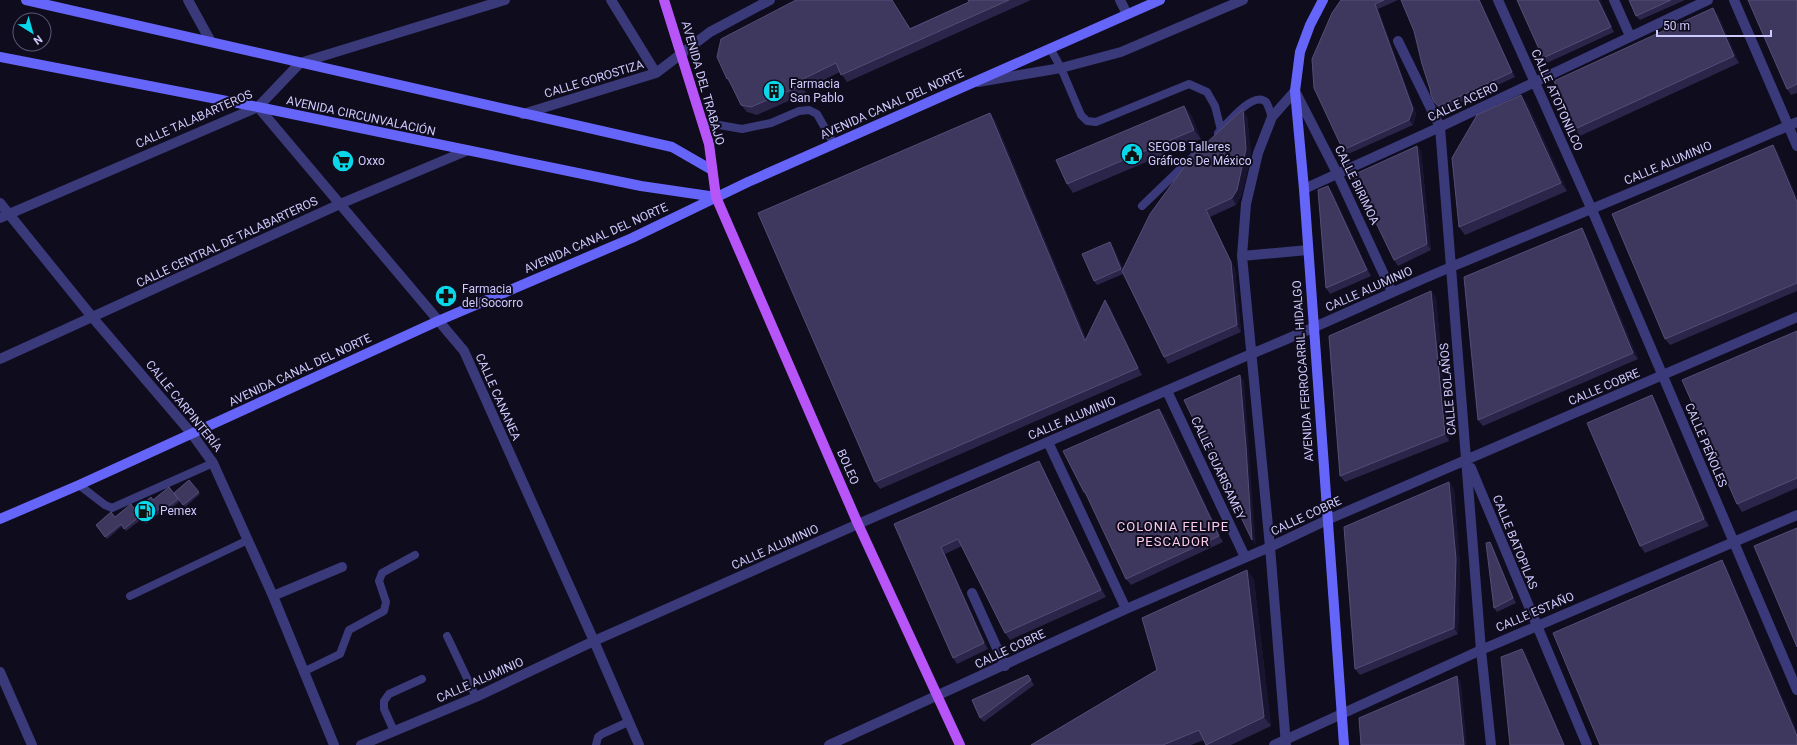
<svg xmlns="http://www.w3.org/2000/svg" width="1797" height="745" font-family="Roboto,sans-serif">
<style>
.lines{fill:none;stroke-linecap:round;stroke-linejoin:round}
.service{stroke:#3a397a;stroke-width:8}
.minor{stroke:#3a397a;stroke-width:10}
.tertiary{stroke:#3a397a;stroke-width:10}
.secondary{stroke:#6665f9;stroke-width:10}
.primary{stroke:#b855f8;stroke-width:10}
.wall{fill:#2c254a}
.shaded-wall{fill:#191430}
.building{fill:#3e375e;stroke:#544e77}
.labels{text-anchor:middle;stroke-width:4;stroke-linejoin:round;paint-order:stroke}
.street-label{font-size:12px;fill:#cfcafd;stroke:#0f0c1d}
.poi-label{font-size:12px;fill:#cfcafd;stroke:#0f0c1d;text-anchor:start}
.neighbourhood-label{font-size:13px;letter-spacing:1px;fill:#fdccec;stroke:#0f0c1d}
</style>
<rect width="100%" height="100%" fill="#0f0c1d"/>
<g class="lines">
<path class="service" d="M1050,48l11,20 20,47 6,6 9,1 93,-38 18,8 8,14 6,24
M702,122l40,7 29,-6 28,-12 10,-1 8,4 17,30
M1218,133c8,-8 35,-43 48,-31 3,4 4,11 6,15
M1142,206l56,-54
M79,485l26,20 7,3 101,-45
M130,596l118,-56
M447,636l29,61
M303,672l37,-18 9,-24 35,-19 2,-9 -7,-21 3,-8 33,-18
M394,731l-10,-22v-8l5,-7 33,-15
M596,745l2,-8 4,-3 26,-12"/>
<path class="minor" d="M188,0l23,42
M611,0l45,73
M1120,0l7,14
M1498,0l94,210 205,480
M1614,0l16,36
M1734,0l63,146
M1398,41l42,86 41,523 10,95
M258,107l206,244 130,290 45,104
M523,114l133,-41 54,-41 60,-32
M1304,189l136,-62 268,-127
M0,203l93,115 99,116 21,29 60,133 61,149
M0,218l258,-111 42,-44 205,-63
M1242,256l66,-6
M0,359l340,-155 126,-53
M1167,391l78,166
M1048,442l78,167
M1471,468l116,277
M972,593l33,73
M273,596l69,-29
M0,672l32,73
M361,745l115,-48 118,-56 264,-117 393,-170c67,-27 133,-59 200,-87 116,-48 232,-95 346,-145
M829,745l297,-136 144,-62 57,-27 470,-203
M1274,745l207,-95 316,-135
M1286,745l-16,-198 -28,-291 4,-52 12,-51 14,-36 23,-26 42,82 55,119"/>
<path class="tertiary" d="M978,82l83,-14 60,-16 122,-52"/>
<path class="secondary" d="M26,0l646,147 40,23
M1323,0l-13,25 -10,27 -5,39 9,98 40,556
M0,57l258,50 383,79 75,11
M0,519l79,-34 359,-164 194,-83 116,-56 412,-182"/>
<path class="primary" d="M664,0l45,144 7,53 142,327 102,221"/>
</g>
<path class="wall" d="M796,0h96l18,28 59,-26 -1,-2h63l-184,82 -7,-10 -35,17 1,4 -49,22 -10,-3 -6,-7 -9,-18 -5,-8z
M1341,0h57l-20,9 38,105 -3,11 -67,30 -3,-5z
M1401,0h79l35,77 -73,34 -5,-4 -3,-5 -20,-71z
M1517,0h83l14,32 -67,31 -4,-5z
M1629,0h56l-45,20 -4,-4z
M1797,0v93l-6,2 -4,-6z
M1718,15l21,48 -159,73 -5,-7z
M1527,103l40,88 -102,44 -6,-8z
M1184,106l7,9 10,24 -128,54 -6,-9z
M1247,116l4,40 -10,40 -5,9 -26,12 25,52 6,63 -73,32 -4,-7 -41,-83 -26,11 -3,-4 16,-39 3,5 10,22 80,-123z
M995,120l91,219 24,-32 32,68 -262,114 -5,-7z
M1417,146l4,5 10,99 -33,16 -4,-6z
M1777,151l20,47v93l-127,54 -5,-6z
M1332,192l39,84 -41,18 -4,-6z
M1582,228l4,7 52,124 -155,67 -5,-6z
M1431,291l5,7 13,143 -104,41 -5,-6z
M1797,331v157l-55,24 -5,-8z
M1652,395l4,7 53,124 -64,27 -5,-7z
M1159,409l5,6 59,127 -92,43 -5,-6 -37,-80 -5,-7z
M1043,468l63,129 -96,43 -5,-7 -43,-87 -17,8 43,95 -31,15 -4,-6 -59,-134z
M189,480l11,14 -15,13 -5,-6 -16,13 -2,-3 -16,13 -4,-5 -16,12 -4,-5 -15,13 -11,-14 39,-15 18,-10 21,-7z
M1449,482l5,7 6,77 -2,68 -98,41 -5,-6z
M1490,542l3,5 23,56 -19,9 -3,-4z
M1247,570l7,10 17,146 -40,19h-25l-2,-5 -13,5h-160l5,-3 121,-72z
M1028,675l6,10 -50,37 -4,-4z"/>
<path class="shaded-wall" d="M1479,0h1l35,77 -3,-5z
M1598,0h2l14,32 -3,-5z
M1375,4l3,5 38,105 -3,11 -4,-5z
M1713,8l5,7 21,48 -5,-7z
M799,81l6,8 1,4 -6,-7z
M1521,95l6,8 40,88 -6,-8z
M1184,106l7,9 10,24 -7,-9z
M1243,109l4,7 4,40 -10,40 -5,9 -4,-7z
M990,113l5,7 94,228 -4,-7z
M1773,145l4,6 20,47v4z
M1417,146l4,5 10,99 -4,-6z
M1328,186l4,6 39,84 -4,-6z
M1206,210l4,7 25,52 6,63 -4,-7z
M1582,228l4,7 52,124 -5,-6z
M1110,242l3,5 11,26 -3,-4z
M1431,291l5,7 13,143 -4,-7z
M1105,300l5,7 32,68 -4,-7z
M1240,375l4,6 12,165 -4,-6z
M1652,395l4,7 53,124 -5,-7z
M1159,409l5,6 59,127 -4,-6z
M1039,461l4,7 63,129 -5,-7z
M1449,482l5,7 6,77 -2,68 -4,-6z
M1490,542l3,5 23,56 -3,-5z
M941,547l4,7 43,95 -4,-6z
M1722,560l5,8 70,163v5z
M1247,570l7,10 17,146 -7,-9z
M1522,649l4,5 39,91h-1z
M1457,676l4,6 6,63h-3z"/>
<path class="building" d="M796,0h96l18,29 59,-27 -1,-2h41l-168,75 -5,-12 -37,18 1,5 -49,21 -10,-2 -13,-27 -1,1 -10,-22 4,-18z
M1341,0h43l-9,4 38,105 -4,11 -66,30 -29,-62 -2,-29 20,-46z
M1401,0h78l33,72 -73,34 -5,-4 -3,-7 -1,-6 -8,-25 -8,-33z
M1517,0h81l13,27 -68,31z
M1629,0h42l-35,16z
M1748,0h49v84l-10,5z
M1713,8l21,48 -159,73 -21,-48z
M1521,95l40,88 -102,44 -7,-69 25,-43z
M1184,106l10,24 -127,54 -11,-24z
M1243,109l3,40 -9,41 -5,8 -26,12 25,52 6,63 -73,32 -42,-86 28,-57 51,-70 1,3z
M990,113l95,228 20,-41 33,68 -263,114 -117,-269z
M1773,145l24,57v81l-132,56 -53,-125z
M1417,146l10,98 -33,16 -41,-85z
M1328,186l39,84 -41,18 -8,-98z
M1582,228l51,125 -155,67 -14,-143z
M1110,242l11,27 -27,12 -12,-27z
M1431,291l14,143 -105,42 -11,-140z
M1797,331v147l-60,26 -55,-124z
M1240,375l6,72 6,93 -68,-140z
M1652,395l52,124 -64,27 -53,-123z
M1159,409l60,127 -93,43 -41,-87h-1l-21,-41z
M1039,461l62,129 -96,43 -47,-94 -17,8 43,96 -31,15 -59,-134z
M189,480l10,12 -16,13 -9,-12z
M1449,482l7,77 -2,69 -99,41 -11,-142z
M169,487l9,12 -16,12 -2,-3 -16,13 -4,-5 -16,13 -3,-5 -16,13 -9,-12 15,-13 4,5 16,-13 4,6 16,-13 2,3z
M1797,528v119l-43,-101z
M1490,542l23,56 -19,10 -8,-65z
M1722,560l75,176v9h-197l-47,-112z
M1247,570l17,147 -58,28 -7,-15 -36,15h-132l5,-3 121,-72 -15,-52z
M1522,649l42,96h-54l-9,-88z
M1028,675l3,5 -51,38 -8,-18z
M1457,676l7,69h-103l-2,-27z"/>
<defs>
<g id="building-disc" transform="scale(1.15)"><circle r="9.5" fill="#09d7ea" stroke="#0f0c1d"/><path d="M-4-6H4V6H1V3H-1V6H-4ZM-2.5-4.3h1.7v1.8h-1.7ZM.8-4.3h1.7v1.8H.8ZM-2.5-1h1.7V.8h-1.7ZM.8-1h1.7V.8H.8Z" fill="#111"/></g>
<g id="civic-disc" transform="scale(1.15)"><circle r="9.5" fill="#09d7ea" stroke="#0f0c1d"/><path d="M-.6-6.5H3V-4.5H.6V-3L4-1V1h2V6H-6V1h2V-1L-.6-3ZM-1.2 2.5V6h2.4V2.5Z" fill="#111"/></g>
<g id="supermarket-disc" transform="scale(1.15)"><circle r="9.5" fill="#09d7ea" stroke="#0f0c1d"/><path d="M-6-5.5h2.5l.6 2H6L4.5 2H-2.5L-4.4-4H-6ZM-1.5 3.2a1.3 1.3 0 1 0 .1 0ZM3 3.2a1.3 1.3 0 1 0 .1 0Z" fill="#111"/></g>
<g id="pharmacy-disc" transform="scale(1.15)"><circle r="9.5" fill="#09d7ea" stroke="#0f0c1d"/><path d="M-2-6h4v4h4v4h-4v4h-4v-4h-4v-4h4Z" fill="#111"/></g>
<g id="fuel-disc" transform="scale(1.15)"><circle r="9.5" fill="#09d7ea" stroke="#0f0c1d"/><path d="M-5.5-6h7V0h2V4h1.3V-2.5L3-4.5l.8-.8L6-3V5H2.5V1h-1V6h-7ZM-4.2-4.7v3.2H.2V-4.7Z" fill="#111"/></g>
</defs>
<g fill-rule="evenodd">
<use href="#building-disc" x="774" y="91"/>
<use href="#civic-disc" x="1132" y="154"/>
<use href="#supermarket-disc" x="343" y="161"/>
<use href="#pharmacy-disc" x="446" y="296"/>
<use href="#fuel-disc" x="145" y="511"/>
</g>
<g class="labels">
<g class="street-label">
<text transform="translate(594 79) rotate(-17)" y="4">CALLE GOROSTIZA</text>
<text transform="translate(703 83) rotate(74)" y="4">AVENIDA DEL TRABAJO</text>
<text transform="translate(1557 100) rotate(66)" y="4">CALLE ATOTONILCO</text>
<text transform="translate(1463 102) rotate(-25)" y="4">CALLE ACERO</text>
<text transform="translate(892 104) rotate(-24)" y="4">AVENIDA CANAL DEL NORTE</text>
<text transform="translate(361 116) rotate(12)" y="4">AVENIDA CIRCUNVALACIÓN</text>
<text transform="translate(194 119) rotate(-24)" y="4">CALLE TALABARTEROS</text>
<text transform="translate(1668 163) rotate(-23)" y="4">CALLE ALUMINIO</text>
<text transform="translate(1357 185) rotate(64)" y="4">CALLE BIRIMOA</text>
<text transform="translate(596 238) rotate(-24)" y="4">AVENIDA CANAL DEL NORTE</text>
<text transform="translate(227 242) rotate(-25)" y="4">CALLE CENTRAL DE TALABARTEROS</text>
<text transform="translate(1369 289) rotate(-24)" y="4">CALLE ALUMINIO</text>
<text transform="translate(300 370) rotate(-25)" y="4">AVENIDA CANAL DEL NORTE</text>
<text transform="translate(1303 371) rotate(-94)" y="4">AVENIDA FERROCARRIL HIDALGO</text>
<text transform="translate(1604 387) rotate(-23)" y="4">CALLE COBRE</text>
<text transform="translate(1448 389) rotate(-95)" y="4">CALLE BOLAÑOS</text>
<text transform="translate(498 397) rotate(66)" y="4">CALLE CANANEA</text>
<text transform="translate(184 406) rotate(51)" y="4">CALLE CARPINTERÍA</text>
<text transform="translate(1072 418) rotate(-23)" y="4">CALLE ALUMINIO</text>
<text transform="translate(1706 445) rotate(67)" y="4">CALLE PEÑOLES</text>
<text transform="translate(848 467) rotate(66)" y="4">BOLEO</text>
<text transform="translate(1218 468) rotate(65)" y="4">CALLE GUARISAMEY</text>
<text transform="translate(1306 516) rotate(-25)" y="4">CALLE COBRE</text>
<text transform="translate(1515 542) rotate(68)" y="4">CALLE BATOPILAS</text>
<text transform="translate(775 547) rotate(-24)" y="4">CALLE ALUMINIO</text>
<text transform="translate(1535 612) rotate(-23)" y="4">CALLE ESTAÑO</text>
<text transform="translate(1010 649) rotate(-25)" y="4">CALLE COBRE</text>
<text transform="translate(480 680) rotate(-24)" y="4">CALLE ALUMINIO</text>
</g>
<g class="poi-label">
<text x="790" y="88">Farmacia<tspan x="790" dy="14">San Pablo</tspan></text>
<text x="1148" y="151">SEGOB Talleres<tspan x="1148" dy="14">Gráficos De México</tspan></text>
<text x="358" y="165">Oxxo</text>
<text x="462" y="293">Farmacia<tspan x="462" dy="14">del Socorro</tspan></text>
<text x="160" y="515">Pemex</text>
</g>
<g class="neighbourhood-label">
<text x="1173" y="531">COLONIA FELIPE<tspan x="1173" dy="15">PESCADOR</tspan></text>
</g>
</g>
<g transform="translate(32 32) rotate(143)"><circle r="19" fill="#0f0c1d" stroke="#5c5877"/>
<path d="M0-3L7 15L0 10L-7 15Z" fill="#09d7ea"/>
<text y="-6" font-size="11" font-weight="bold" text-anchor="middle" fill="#cfcafd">N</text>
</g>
<path d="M1657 30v6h114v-6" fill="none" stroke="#cfcafd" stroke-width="2"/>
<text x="1663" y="30" font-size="12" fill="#cfcafd" stroke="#0f0c1d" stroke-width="3" paint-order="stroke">50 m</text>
</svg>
